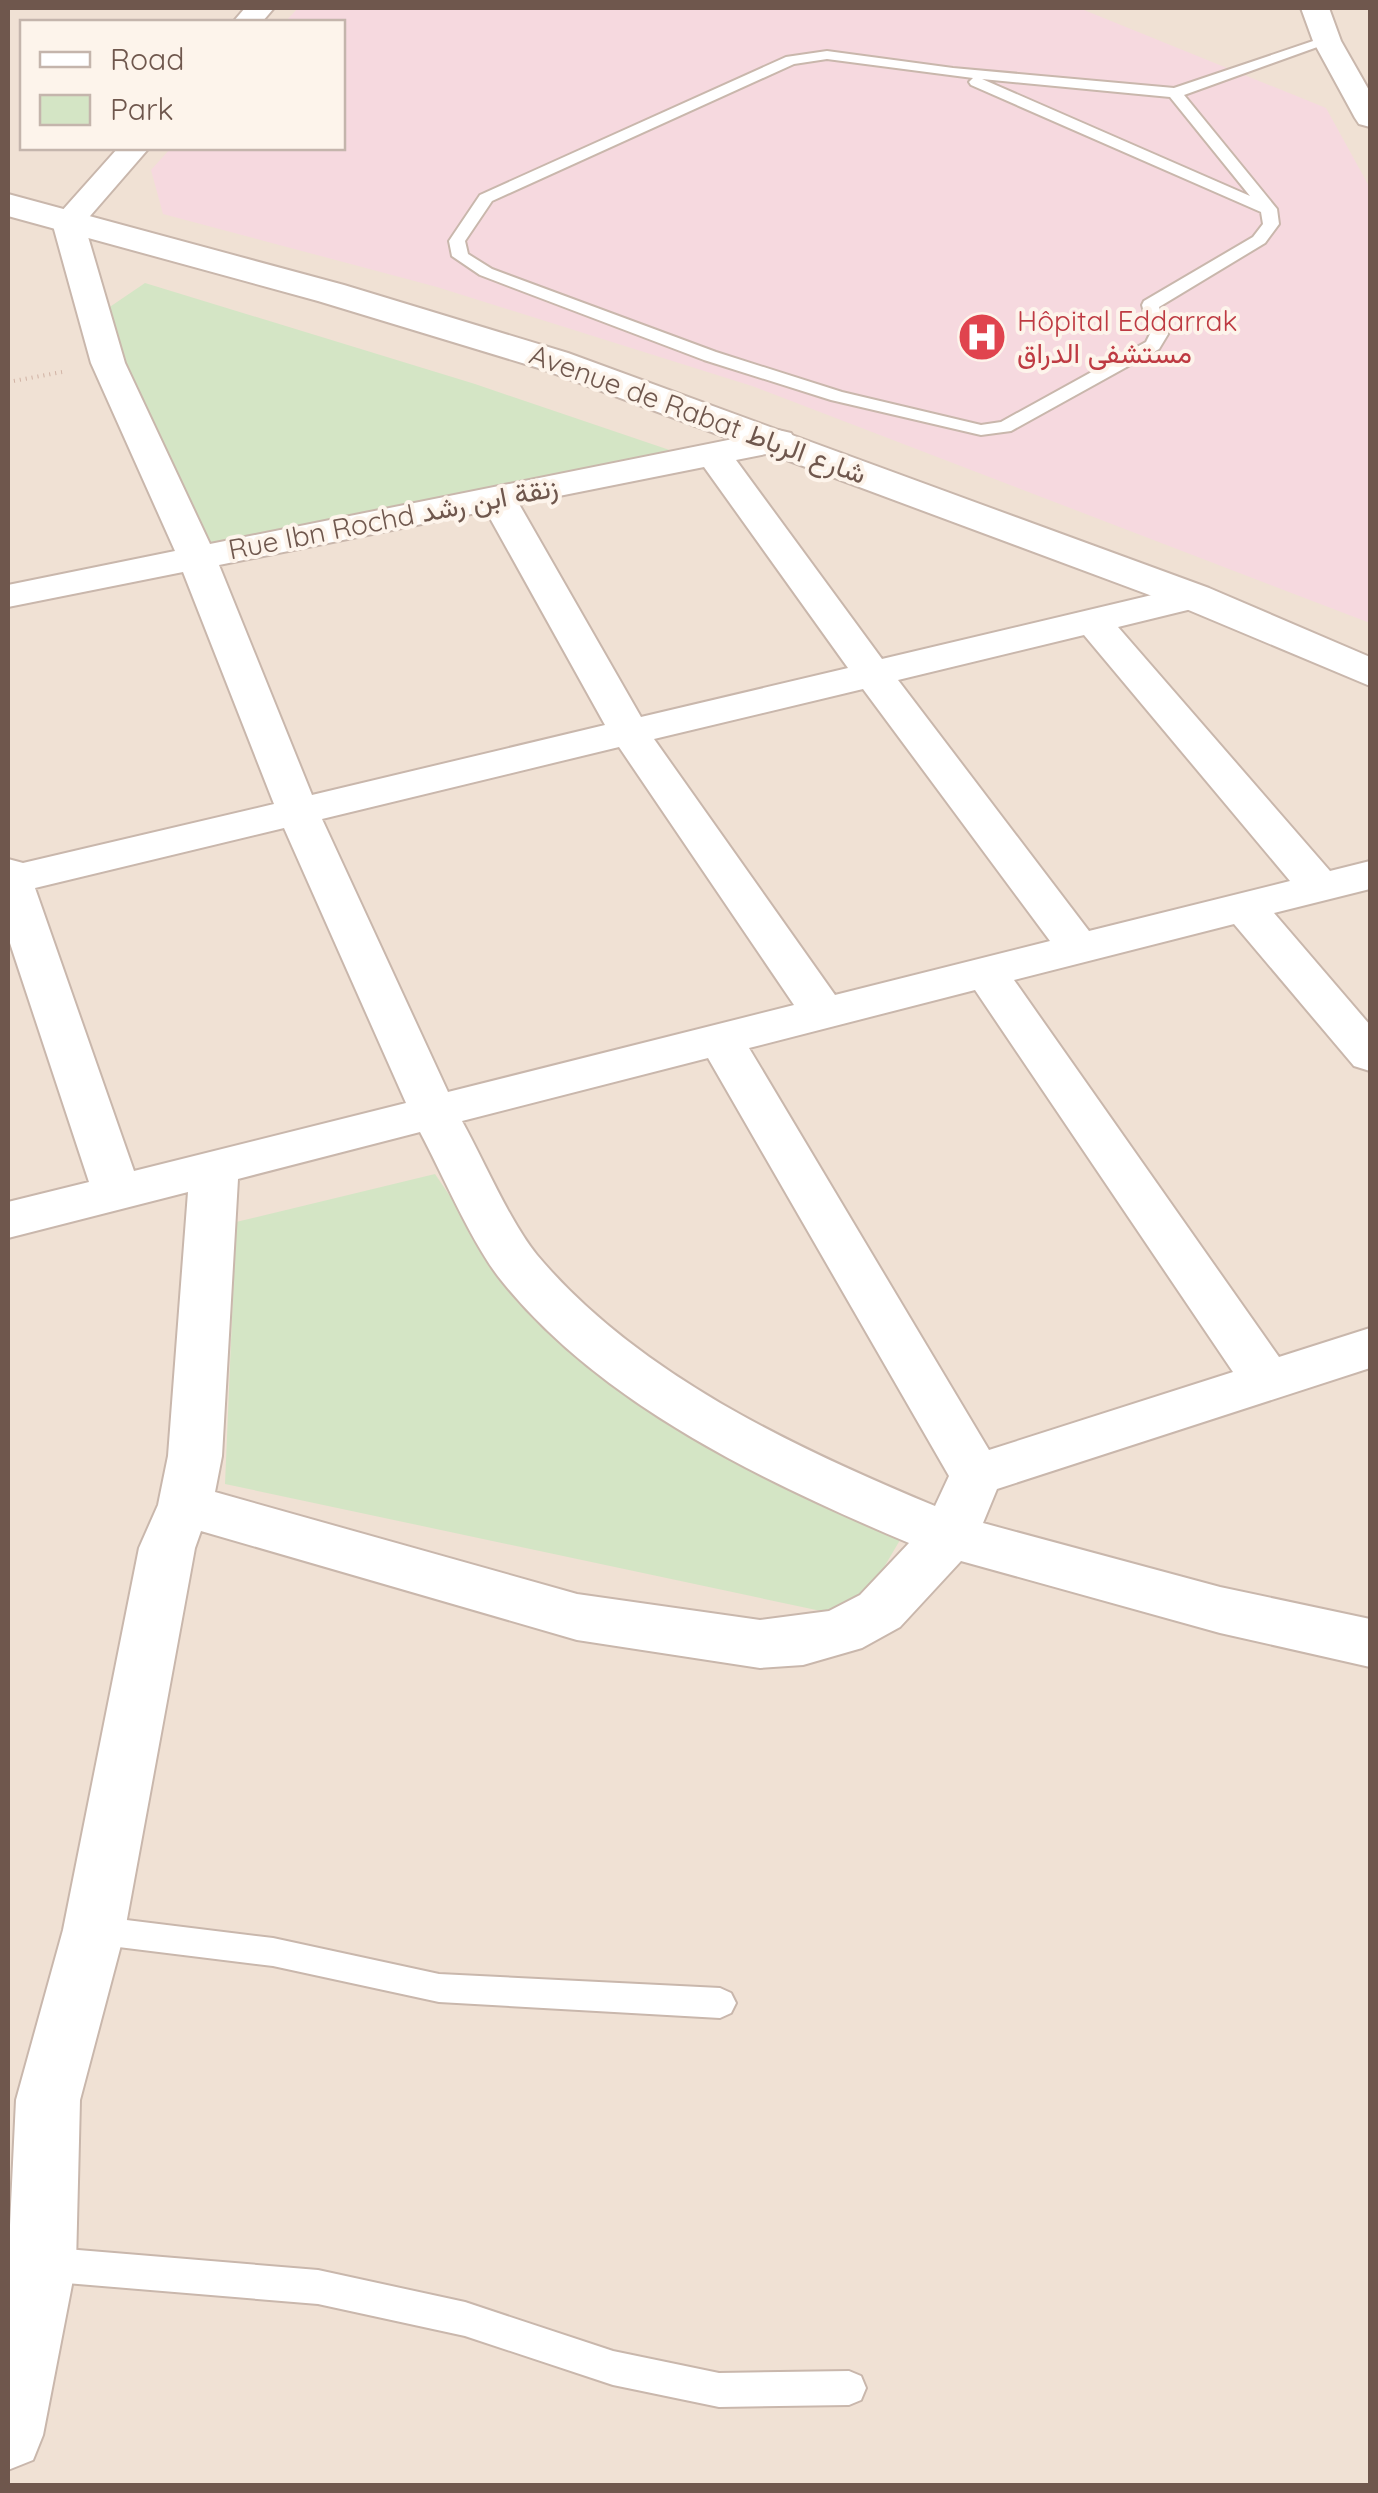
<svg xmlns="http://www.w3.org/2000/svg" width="1378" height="2493" font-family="Quicksand,Vazirmatn,sans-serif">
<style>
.residential{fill:#f0e1d4;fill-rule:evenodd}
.medical{fill:#f6d9df}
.green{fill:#d4e5c5}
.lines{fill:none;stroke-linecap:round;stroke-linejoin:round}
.service-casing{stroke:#c9b7ac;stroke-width:4}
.minor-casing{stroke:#c9b7ac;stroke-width:4}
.tertiary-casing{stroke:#c9b7ac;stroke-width:4}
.path{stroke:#d0b1a3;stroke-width:4;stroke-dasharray:1 5;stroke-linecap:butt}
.service{fill:#fff;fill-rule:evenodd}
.minor{fill:#fff;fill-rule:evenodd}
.tertiary{fill:#fff;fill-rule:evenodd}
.labels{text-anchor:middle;stroke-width:8;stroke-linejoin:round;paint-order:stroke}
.far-health-label{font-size:28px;fill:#be3a42;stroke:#fdf4eb;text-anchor:start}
.far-street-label{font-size:28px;fill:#6f574d;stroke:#fdf4eb}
</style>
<rect width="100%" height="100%" fill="#f9f0e5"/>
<path class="residential" d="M8,8h1362v2477l-1362,1zM22,22h320v126h-320z"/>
<path class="medical" d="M298,8h781l247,100 44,80v435l-618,-237 -315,-99 -274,-73 -12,-44 20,-22h171v-126h-57z"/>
<path class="green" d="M145,283l330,101 224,76 -505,100 -102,-241z
M435,1174l78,115 390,246 -49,83 -629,-134 11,-262z"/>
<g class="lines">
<g class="service-casing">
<path id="service" d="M1322,38l12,3 -150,54 93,114 2,15 -14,19 -106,64 9,27 -9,15 -148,82 -30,4 -150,-35 -127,-40 -224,-85 -28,-19 -3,-15 31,-46 306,-138 41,-6 126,17 221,20zM827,59l146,19 -4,4 2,3 290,127 2,12 -10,13 -109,64 -2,4 8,29 -4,8 -145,80 -20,3 -139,-33 -126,-40 -224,-83 -24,-15 -3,-13 27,-40 302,-137zM982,79l188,18 80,99z
M94,1916l179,22 166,36 281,14 11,5 5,10 -5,10 -11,5 -281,-16 -166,-36 -179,-22 -11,-4 -4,-10 4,-10z
M42,2247l276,23 147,32 148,49 106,22 130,-2 12,5 5,12 -5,12 -12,5 -130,2 -106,-22 -148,-49 -147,-32 -276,-23 -12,-5 -5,-12 5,-12z"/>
</g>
<g class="minor-casing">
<path id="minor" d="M245,8h29l-12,14h-29z
M1301,8h28l12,33 29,51v35l-11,-3 -4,-6 -42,-77z
M118,148h31l-65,75 41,140 85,181 568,-114 13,3 5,8 -5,8 -55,11 146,199 312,-74 14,4 5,8 -5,8 -90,22 212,244 40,-10v28l-96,24 96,112v46l-16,-5 -120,-142 -220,56 265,377 91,-29v40l-373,121 -14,34 237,64 150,32v48l-150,-34 -259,-72 -61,66 -38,21 -59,17 -43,3 -183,-28 -376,-109 -6,17 -70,382 -45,170 -4,164 -33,171 -10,25 -25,10v-203l8,-167 47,-170 76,-382 19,-43 10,-49 20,-264 -180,46v-36l81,-20 -81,-245v-78l15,4 251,-59 -91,-232 -175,35v-22l167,-34 -84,-188 -39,-141zM704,467l144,201 -207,49 -122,-213zM486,511l119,214 -293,70 -93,-230zM1084,635l206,246 -201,50 -191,-251zM863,689l187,252 -215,54 -181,-256zM619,747l175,258 -346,87 -126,-273zM284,828l122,275 -272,68 -99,-283zM975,990l258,382 -244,78 -240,-402zM708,1058l241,418 -14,30c-140,-58 -298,-132 -398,-251 -27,-33 -53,-94 -75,-134zM420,1132c23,43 52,112 81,148 100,125 264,202 408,263l-49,52 -31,16 -69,9 -183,-26 -362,-102 7,-36 16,-277z"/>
</g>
<g class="tertiary-casing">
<path id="tertiary" d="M8,194l336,91 224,68 641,235 161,69v29l-191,-80 -637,-237 -224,-68 -310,-85z"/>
</g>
<path class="path" d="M8,382l54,-10"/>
<use href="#service" class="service"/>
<use href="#minor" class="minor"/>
<use href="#tertiary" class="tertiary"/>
</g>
<defs>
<g id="hospital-disc" transform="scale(2.5)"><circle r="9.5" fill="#e0444e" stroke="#fdf4eb"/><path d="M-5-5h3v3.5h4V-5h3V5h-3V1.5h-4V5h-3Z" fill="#fff"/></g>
</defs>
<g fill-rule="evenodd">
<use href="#hospital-disc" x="982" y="337"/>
</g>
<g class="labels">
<g class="far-health-label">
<text x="1017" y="331">Hôpital Eddarrak<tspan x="1017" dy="32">مستشفى الدراق</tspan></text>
</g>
<g class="far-street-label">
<text transform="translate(698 414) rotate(20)" y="10">Avenue de Rabat شارع الرباط</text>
<text transform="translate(393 518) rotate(-11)" y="10">Rue Ibn Rochd زنقة ابن رشد</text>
</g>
</g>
<rect width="1378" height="2493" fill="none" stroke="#6f574d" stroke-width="20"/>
<rect x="20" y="20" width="325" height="130" fill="#fdf4eb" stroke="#c4b5ac" stroke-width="2.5"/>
<rect x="40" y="52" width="50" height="15" fill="#ffffff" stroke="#c4b5ac" stroke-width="2.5"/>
<text x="110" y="70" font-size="30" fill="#6f574d">Road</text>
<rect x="40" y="95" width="50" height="30" fill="#d4e5c5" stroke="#c4b5ac" stroke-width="2.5"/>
<text x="110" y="120" font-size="30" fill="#6f574d">Park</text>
</svg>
